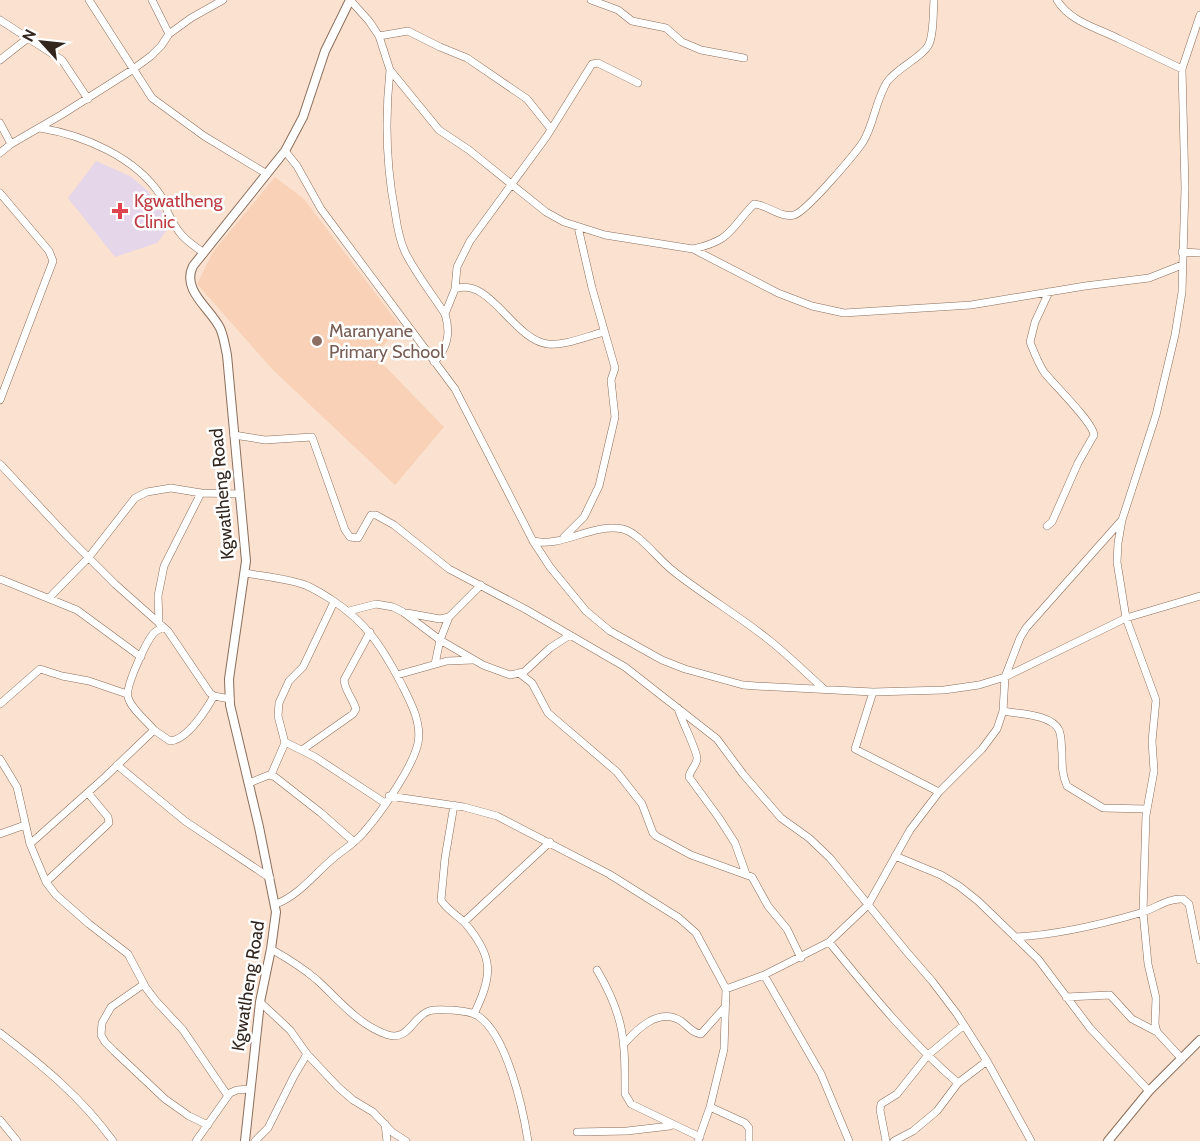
<svg xmlns="http://www.w3.org/2000/svg" width="1200" height="1141" font-family="Cabin,sans-serif">
<style>
.built{fill:#f8d1b6}
.medical{fill:#e5d6e9}
.lines{fill:none;stroke-linecap:round;stroke-linejoin:round}
.minor-casing{stroke:#8b6e5b;stroke-width:8}
.tertiary-casing{stroke:#8b6e5b;stroke-width:10}
.minor{stroke:#fff;stroke-width:7}
.tertiary{stroke:#fff;stroke-width:8}
.health-dot{fill:#e0444e;stroke:#fff;stroke-width:2}
.education-dot{fill:#8d6e63;stroke:#fff;stroke-width:2}
.labels{text-anchor:middle;stroke-width:5;stroke-linejoin:round;paint-order:stroke}
.health-label{font-size:18px;fill:#be3a42;stroke:#fff;text-anchor:start}
.education-label{font-size:18px;fill:#785e54;stroke:#fff;text-anchor:start}
.street-label{font-size:18px;fill:#32261e;stroke:#fff}
</style>
<rect width="100%" height="100%" fill="#fbe1cf"/>
<path class="built" d="M275,177l29,22 97,128 -27,28 70,72 -49,58 -123,-116 -75,-85 16,-32z"/>
<path class="medical" d="M96,161l34,15 17,14 24,35 -14,18 -42,14 -47,-59z"/>
<g class="lines">
<g class="minor-casing">
<path id="minor" d="M89,0l63,98 52,38 63,38
M152,0l17,34
M350,0l19,21 10,15 11,34 49,60 30,20 77,62 18,10 41,13 88,14 85,44 34,13 32,7 127,-8 114,-19 64,-8 33,-13
M591,0l27,10 14,11 34,7 16,14 19,8 43,8
M1057,0c13,22 41,28 62,39 21,10 42,20 63,30
M0,20l62,40 26,39
M379,36l29,-5 32,16 27,11 60,41 24,30
M0,60l28,-22
M390,70c-5,47 -4,95 5,142 2,14 4,27 10,40 11,22 27,42 40,62 6,19 3,34 -11,48
M0,123l11,21
M40,128c43,7 96,29 121,68 3,5 5,11 7,17 10,21 17,27 36,40
M285,151l12,15 24,43 134,180 78,152 17,26 36,44 24,20 52,29 23,9 58,16 13,1 117,6 71,-2 35,-5 26,-8 121,-59 74,-22
M0,153l11,-9 50,-29 71,-45 19,-14 10,-10 8,-12 22,-16 32,-18
M0,193l49,58 4,10 -53,139
M693,249c39,-9 36,-19 61,-45 14,1 26,14 40,11 12,-3 60,-60 69,-73 11,-18 12,-40 24,-60 11,-15 34,-24 41,-36 6,-10 5,-35 6,-46
M1182,252l18,1
M455,289l2,-22 13,-26 77,-105 45,-72 6,-1 40,20
M445,314l10,-25c35,-13 58,51 93,55 17,2 39,-8 56,-12
M234,435l31,5 47,-3 33,93 5,7 8,1 13,-23h5l18,10 55,44 76,40 100,58 92,72 26,35 38,44 28,20 21,20 76,93 26,30 25,33 30,47 44,80
M0,464l68,73 47,47 53,47 42,62 4,3 16,3
M1047,526l5,-4 26,-59 16,-28c-1,-13 -40,-50 -50,-63 -6,-9 -10,-20 -14,-30l5,-20 14,-30
M564,537l20,-20 15,-31 16,-69 -4,-37 4,-12 -23,-80 -14,-61
M533,541c29,7 59,-18 90,-12 16,4 35,30 49,41 31,25 66,45 97,70 19,15 37,33 55,49
M245,573c18,3 37,5 54,10 12,3 22,10 33,17 34,22 50,47 69,83 9,18 21,39 17,60 -5,24 -38,71 -54,89 -8,10 -18,16 -28,24 -20,16 -36,39 -60,48
M0,579l77,31 64,47
M49,598l40,-41 46,-59 12,-6 24,-4 30,5 39,1
M349,611l27,-7 17,3 10,5 37,28 43,25 27,10 14,-3 26,-24 20,-13
M407,613l33,6 9,-2
M159,623l-1,-27 6,-30 37,-73
M435,664l5,-24 9,-23 32,-32
M519,673l13,10 16,30 69,59 25,32 11,29 3,3 35,19 61,22 16,29 19,23 14,29
M397,675l50,-14 26,-1
M873,692l-18,57 84,43
M0,704l40,-35 22,7 27,5 38,13
M678,708c3,12 20,44 19,51 -1,7 -7,11 -8,18l30,41 16,25 11,31
M1003,711c15,3 48,3 56,19 3,7 2,16 3,23 0,12 0,22 5,33l36,22 44,1
M154,730c-7,-9 -23,-21 -26,-33 -3,-10 19,-58 27,-65 2,-2 6,-3 8,-5
M285,743l-7,-27 1,-13 10,-22 14,-14 31,-65
M302,750l51,-36 3,-5c-3,-10 -11,-18 -12,-29l26,-48
M0,759l17,28 13,57 16,38 10,13 33,29 39,30 18,34 10,13 27,29 45,66
M117,765l68,56 85,57
M271,775l13,-30 3,-2 28,14 70,46
M249,783l20,-8 6,2 46,36 33,29
M389,796l75,11 33,9 112,58 70,44 17,15 30,56 -2,60 -14,58 -12,34
M454,805l-9,53 -4,42c6,10 16,15 24,23 29,34 28,52 9,91
M0,834l25,-9
M30,844l74,-66 50,-48 16,11c17,-1 36,-31 44,-45
M895,856l46,19 18,11 19,15 60,58 52,69 59,63
M46,882l63,-59 -1,-6 -20,-24
M464,922l86,-80
M1015,937c42,-2 84,-12 125,-24 15,-4 27,-15 43,-14l6,5 11,56
M829,942c40,49 81,100 129,141l29,-22
M271,949c16,9 32,19 46,31 22,20 41,45 71,55 21,6 25,-19 41,-24 7,-2 16,-1 23,-1 8,1 19,1 26,6 29,19 45,93 50,125
M597,970c28,47 28,72 28,124l6,10 69,33
M764,975l57,99 28,67
M144,984l-33,23 -9,16 -1,12 4,7 9,9 51,48 24,17 19,9
M726,989l38,-14 65,-33 39,-37 42,-75 29,-38 43,-43 15,-20 6,-18 2,-34 15,-39 6,-10 95,-107
M1066,997l44,-2 22,24 25,13
M260,1002l30,28 17,24 31,33 15,13 20,12 19,20 14,9
M0,1033c43,33 81,64 113,108
M624,1044c13,-15 35,-37 57,-23 7,5 11,12 20,13l24,-27
M1182,1059l-25,-27 -2,-8 1,-26 -8,-34 -5,-52 3,-97 8,-44 -2,-30 4,-41 -30,-82 -9,-56 1,-19 4,-23 34,-105 19,-80 7,-43 3,-104 -3,-119 18,-54
M710,1107l35,16 4,5v13
M0,1120l17,21
M385,1124l2,17
M577,1132l50,-1 43,-5
M196,1141l34,-48 7,-3 13,-1
M255,1141l13,-13 26,-52 13,-22
M886,1141l-6,-31 1,-6 16,-10 31,-39 36,-30
M894,1141l19,-10 24,-20 21,-28"/>
</g>
<g class="tertiary-casing">
<path id="tertiary" d="M245,1141l15,-139 11,-53 5,-37 -17,-85 -29,-122 -1,-26 17,-118 -19,-206c-2,-9 -3,-18 -7,-27 -10,-20 -39,-38 -27,-62l92,-115 18,-34 22,-66 25,-51
M1108,1141l41,-50 51,-51"/>
</g>
<use href="#minor" class="minor"/>
<use href="#tertiary" class="tertiary"/>
</g>
<path class="health-dot" d="M117 202h6v6h6v6h-6v6h-6v-6h-6v-6h6z"/>
<circle class="education-dot" cx="317" cy="341" r="6"/>
<g class="labels">
<g class="health-label">
<text x="134" y="207">Kgwatlheng<tspan x="134" dy="21">Clinic</tspan></text>
</g>
<g class="education-label">
<text x="329" y="337">Maranyane<tspan x="329" dy="21">Primary School</tspan></text>
</g>
<g class="street-label">
<text transform="translate(222 494) rotate(-95)" y="6">Kgwatlheng Road</text>
<text transform="translate(248 986) rotate(-81)" y="6">Kgwatlheng Road</text>
</g>
</g>
<g transform="translate(42 42) rotate(297)" stroke="#ffffff" stroke-width="4.5" paint-order="stroke">
<path d="M0-4.5L10 22L0 15L-10 22Z" fill="#32261e"/>
<text y="-9" font-size="16" font-weight="bold" text-anchor="middle" fill="#32261e">N</text>
</g>
</svg>
